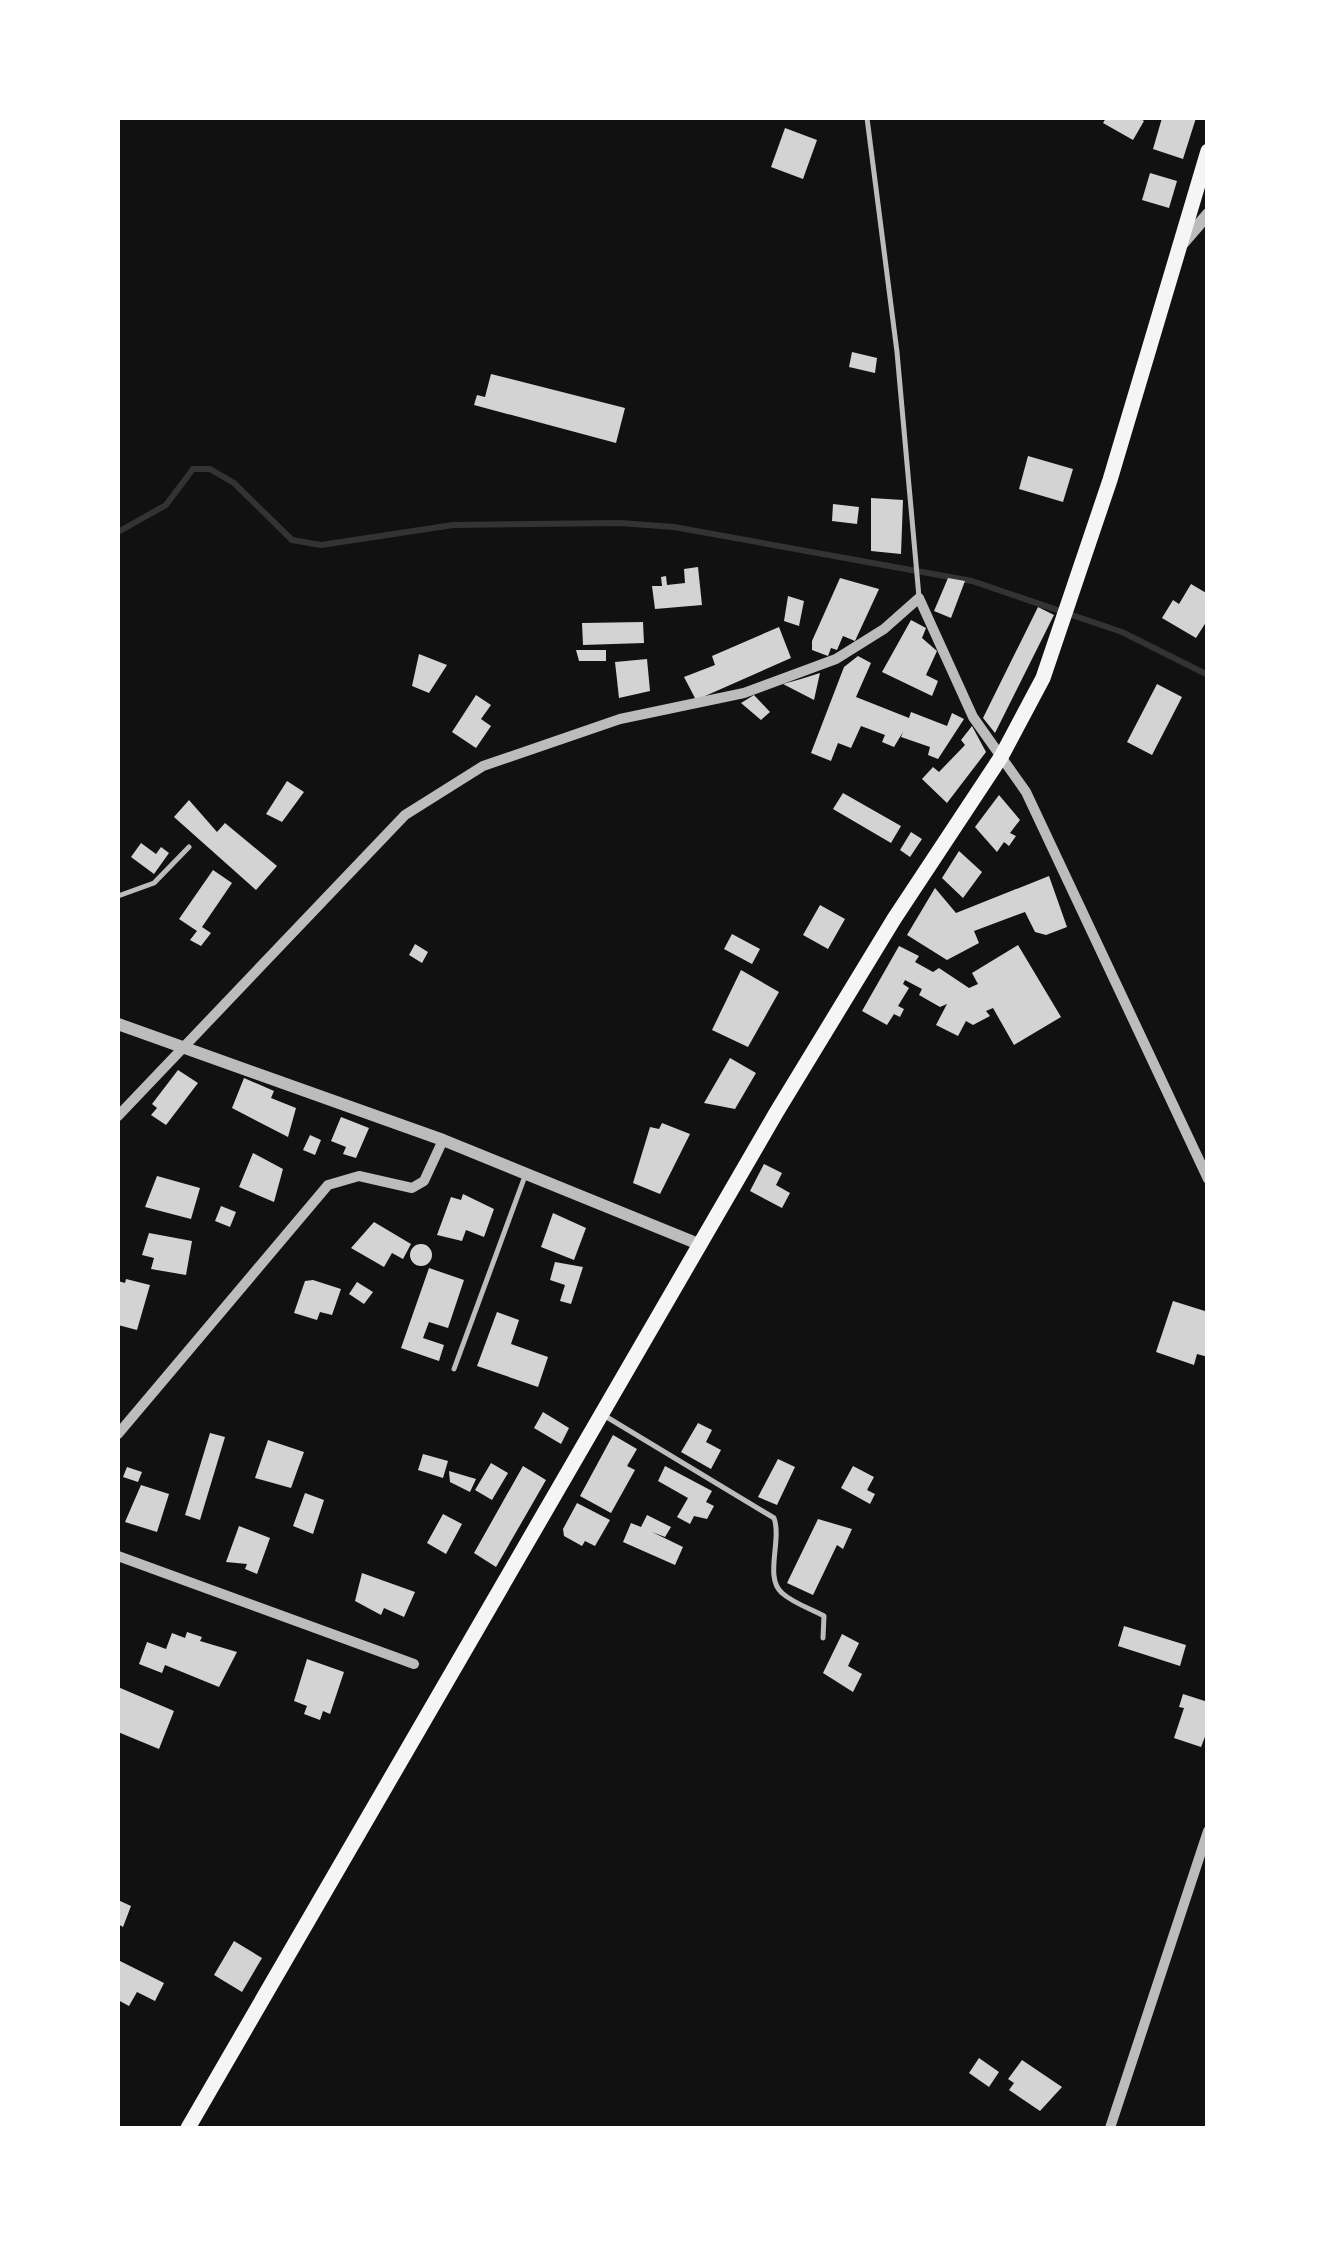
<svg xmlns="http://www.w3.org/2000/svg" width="1325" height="2246" font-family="Cabin,sans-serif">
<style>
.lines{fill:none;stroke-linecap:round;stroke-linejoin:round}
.stream{stroke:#333;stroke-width:6}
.building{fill:#d3d3d3}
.service{stroke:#bcbcbc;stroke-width:5}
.minor{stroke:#bcbcbc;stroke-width:10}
.tertiary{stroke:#bcbcbc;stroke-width:12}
.primary{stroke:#f5f5f5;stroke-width:15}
</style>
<rect width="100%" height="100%" fill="#111"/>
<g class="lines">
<path class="stream" d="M118,532l48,-27 27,-36h17l24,14 58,57 29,5 132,-20 167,-2 54,4 298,54 150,51 86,43"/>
</g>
<path class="building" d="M1106,118h33l5,3 -11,19 -30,-17z
M1162,118h34l-13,41 -30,-10z
M785,128l32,12 -14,39 -32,-12z
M1150,173l27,8 -8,27 -27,-8z
M852,352l25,6 -2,15 -26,-6z
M491,374l134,34 -9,35 -142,-38 3,-10 8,2z
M1028,456l45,13 -10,33 -44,-13z
M871,498l32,2 -2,54 -30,-3z
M833,504l26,3 -2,17 -25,-3z
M698,567l4,38 -47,4 -3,-23h10l-1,-9 5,-1 1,9 18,-2 -1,-14z
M840,578l39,11 -24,52 -12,-5 -6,14 -6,-2 -3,8 -16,-6v-9z
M948,578l17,3 -14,37 -17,-7z
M1191,584l17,10v25l-12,19 -34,-20 11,-18 6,4z
M788,596l16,5 -5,25 -15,-5z
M1038,607l16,8 -59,118 -12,-15z
M911,620l15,8 -4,10 15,13 -11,24 12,6 -6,15 -50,-24z
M643,622l1,21 -61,2 -1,-22z
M779,627l12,31 -95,42 -12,-23 31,-12 -3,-9z
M576,650h30v11h-27z
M419,654l28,11 -18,28 -17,-7z
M858,656l13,7 -15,34 53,21 2,-6 36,14 5,-13 12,6 -26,40 -10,-4 2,-8 -29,-10 2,-5 -9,15 -12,-5 3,-7 -24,-9 -10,22 -13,-5 -7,18 -20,-8 33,-86z
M647,659l3,32 -31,7 -4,-36z
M820,673l-6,27 -31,-16 18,-5z
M1157,684l25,13 -30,58 -25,-13z
M476,695l15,10 -10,14 10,7 -15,22 -24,-16z
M754,695l16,17 -9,8 -20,-17z
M972,726l14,26 -39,51 -25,-24 11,-12 6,5 26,-27 -4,-5z
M287,781l17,11 -22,30 -16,-8z
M843,793l58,33 -10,17 -58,-34z
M999,795l21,25 -10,13 6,3 -7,10 -5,-4 -7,10 -22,-25z
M189,800l28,32 8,-9 52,43 -21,24 -82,-73z
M911,832l11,7 -12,18 -10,-7z
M141,843l15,11 5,-7 8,6 -15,21 -23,-17z
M959,851l23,21 -19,26 -21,-20z
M213,870l19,13 -30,44 9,6 -10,13 -11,-6 7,-9 -18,-12z
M1049,876l18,51 -21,8 -11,-3 -10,-20 -51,19 5,12 -32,17 -40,-25 28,-47 21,25z
M820,905l25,14 -17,30 -25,-14z
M732,934l28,15 -8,15 -28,-15z
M415,944l13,8 -6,11 -13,-8z
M1018,945l43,72 -47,28 -21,-37 -7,3 4,5 -17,9 -7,-4 -8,15 -22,-11 11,-21 -7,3 -21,-12 3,-6 -17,-9 -2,4 6,4 -11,18 6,3 -4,8 -6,-3 -7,11 -25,-14 37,-65 20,10 -4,6 18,10 6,-4 30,20 9,-4 -6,-11z
M741,970l38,22 -31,55 -36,-17z
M730,1058l26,15 -21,36 -31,-6z
M178,1070l20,13 -32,42 -15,-10 6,-7 -5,-4z
M244,1078l30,13 -3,7 25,10 -8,29 -56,-29z
M341,1117l28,11 -13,30 -13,-4 3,-7 -15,-6z
M662,1123l28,11 -30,60 -27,-11 17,-56 9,2z
M310,1135l11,5 -6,15 -12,-5z
M253,1153l30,16 -9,33 -35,-15z
M764,1164l18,9 -6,12 14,8 -8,15 -32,-17z
M157,1176l43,12 -9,31 -46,-12z
M463,1194l31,15 -10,28 -18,-7 -4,11 -25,-6 14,-38 10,3z
M221,1206l15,6 -6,15 -15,-6z
M553,1213l33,15 -12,32 -33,-13z
M374,1222l37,22 -8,15 -11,-6 -8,14 -33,-19z
M149,1233l43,8 -6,34 -35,-6 3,-11 -12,-3z
M410 1255a11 11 0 1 1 22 0a11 11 0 1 1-22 0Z
M555,1262l28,5 -12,37 -11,-3 5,-16 -15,-5z
M429,1268l35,12 -16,48 -19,-6 -6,16 21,7 -5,16 -38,-13z
M126,1279l24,6 -13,45 -19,-5v-44l7,2z
M313,1280l28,9 -9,26 -12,-3 -3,8 -23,-7 11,-32z
M357,1282l16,10 -9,12 -15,-10z
M1173,1301l35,11v45l-11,-3 -3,11 -38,-13z
M497,1312l22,8 -8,24 37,13 -10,30 -61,-21z
M543,1412l26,16 -8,16 -27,-16z
M698,1423l14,7 -6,12 15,8 -10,19 -30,-17z
M210,1433l15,4 -25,83 -15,-5z
M613,1435l24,14 -10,17 8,4 -24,43 -31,-17z
M268,1440l36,12 -13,36 -36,-10z
M423,1454l25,7 -5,17 -25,-8z
M778,1459l17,8 -18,38 -19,-8z
M491,1463l17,10 -16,27 -17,-10z
M523,1466l23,14 -50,87 -22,-14z
M665,1466l47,25 -6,11 8,4 -7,13 -13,-3 -4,8 -13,-7 11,-19 -30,-17z
M853,1466l21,11 -7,13 8,4 -5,10 -29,-16z
M127,1467l15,5 -4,10 -15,-5z
M449,1471l27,8 -6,13 -20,-10z
M141,1485l28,9 -12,38 -32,-10z
M305,1493l19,7 -11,34 -20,-8z
M577,1503l33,17 -15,26 -10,-5 -3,5 -18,-10 -1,-7z
M443,1514l19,10 -16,30 -19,-11z
M647,1515l24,12 -6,10 -13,-5 31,15 -8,18 -52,-23 8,-19 10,4z
M818,1519l34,10 -9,20 -6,-4 -24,50 -26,-12z
M239,1526l31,12 -13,36 -12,-5 2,-5 -21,-2z
M362,1573l53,19 -11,25 -20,-9 -3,7 -26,-14z
M1124,1626l62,19 -6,21 -62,-20z
M187,1632l15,5 -2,4 37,11 -18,35 -54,-22 -3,8 -23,-9 8,-22 19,7 6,-16 13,5z
M842,1634l17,9 -11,23 14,8 -9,18 -30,-19z
M307,1659l37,13 -14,42 -7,-3 -3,9 -16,-6 3,-8 -13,-5z
M118,1687l56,24 -15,38 -41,-17z
M1183,1694l25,8v27l-7,18 -27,-9 10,-30 -5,-1z
M118,1900l13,6 -8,21 -5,-3z
M234,1941l28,17 -20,34 -28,-17z
M118,1960l46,23 -9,18 -18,-9 -8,14 -11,-6z
M979,2058l20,14 -10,15 -20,-14z
M1022,2060l40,27 -22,24 -31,-21 5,-7 -6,-4z"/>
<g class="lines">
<path class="service" d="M867,118l30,234 22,245
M118,896l36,-13 35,-36
M454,1369l71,-193
M605,1416l169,102c8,22 -10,60 8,75 11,10 29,16 42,23l-1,22"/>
<path class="minor" d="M118,1116l287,-301 78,-49 137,-47 124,-26 92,-34 48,-30 35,-31 54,119 53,75 182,387
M118,1434l210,-249 31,-9 53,12 12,-7 19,-41
M118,1556l296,108
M1110,2128l98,-297"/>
<path class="tertiary" d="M1183,243l25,-29
M118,1024l325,116 258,105"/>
<path class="primary" d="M188,2128l588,-1015 118,-194 107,-162 42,-79 67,-198 98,-329"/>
</g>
<rect width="1325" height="2246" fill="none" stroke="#ffffff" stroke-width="240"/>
</svg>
